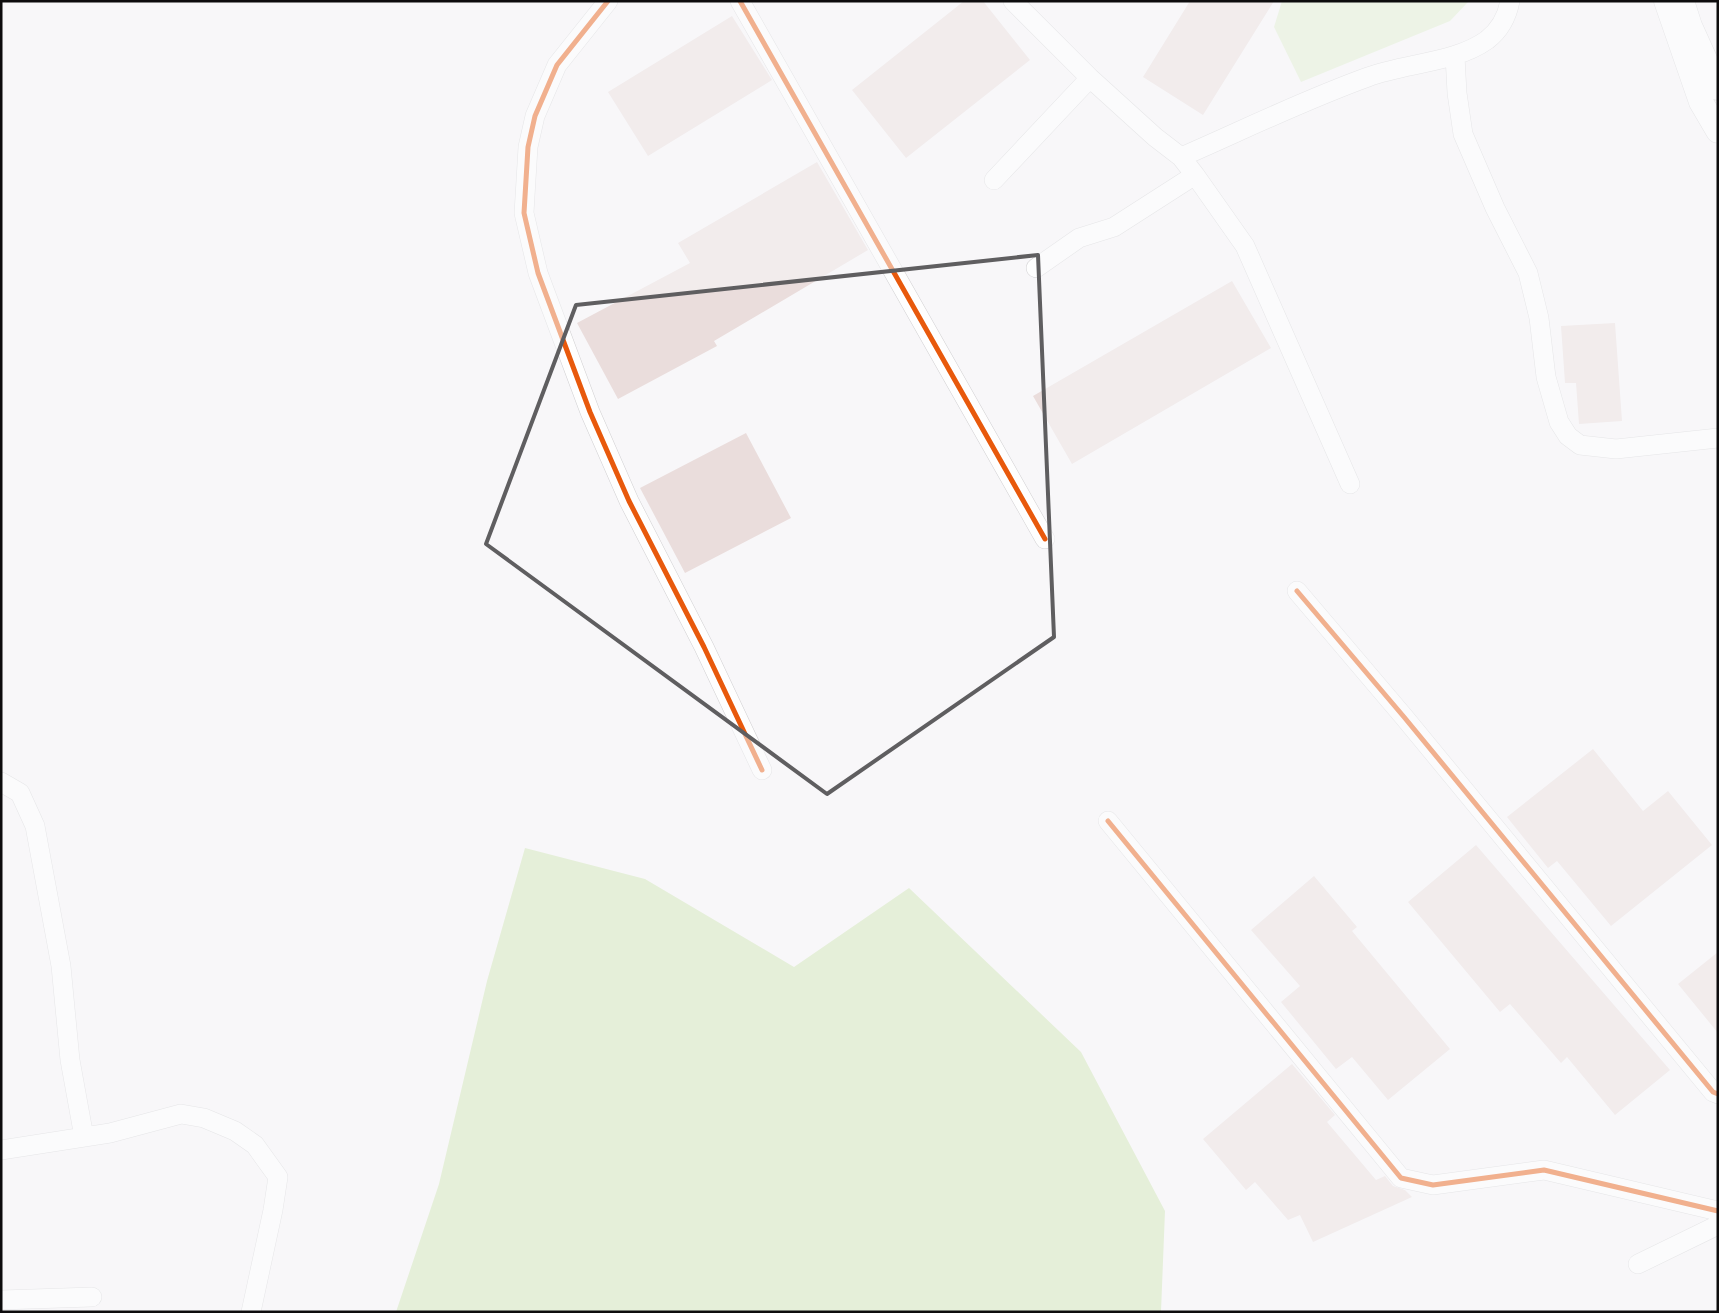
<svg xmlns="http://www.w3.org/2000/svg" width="1719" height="1313" font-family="'Source Sans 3',sans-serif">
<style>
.green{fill:#e0eecf}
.forest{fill:#cfe4b2}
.building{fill:#eadddc}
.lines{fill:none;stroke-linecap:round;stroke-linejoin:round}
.minor-casing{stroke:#d1d0d2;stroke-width:20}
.major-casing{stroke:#d1d0d2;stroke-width:25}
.minor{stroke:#fefefe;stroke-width:19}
.major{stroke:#fefefe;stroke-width:24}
.cycleway-casing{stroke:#fff;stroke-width:8}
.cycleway{stroke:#e8590c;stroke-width:5}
.marked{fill:none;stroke:#5f5e60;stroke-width:4;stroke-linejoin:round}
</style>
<rect width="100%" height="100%" fill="#f8f7f9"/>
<path class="green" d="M1282,1h187l-19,20 -149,61 -27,-55z"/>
<path class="forest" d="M525,848l120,31 149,88 115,-79 172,164 84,159 -4,101h-765l43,-128 48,-203z"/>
<path class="building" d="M964,1h19l47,59 -124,98 -54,-68z
M1190,1h84l-71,114 -60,-38z
M732,16l40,64 -124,76 -40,-64z
M817,162l51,88 -154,91 3,5 -99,53 -41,-76 113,-60 -12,-20z
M1232,281l39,67 -199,116 -39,-68z
M1615,323l7,98 -43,3 -3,-41h-11l-4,-57z
M746,433l45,85 -106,55 -45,-85z
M1593,749l50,62 25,-20 44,54 -101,81 -54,-65 -9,7 -41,-51z
M1476,845l194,225 -55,45 -48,-58 -6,6 -51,-59 -10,8 -92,-110z
M1314,876l43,51 -5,4 98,118 -62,51 -36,-43 -16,12 -55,-67 19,-16 -49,-56z
M1718,952v81l-40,-49z
M1292,1064l43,51 -8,7 49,58 9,-4 8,10 12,4 7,7 -99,45 -13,-27 -12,5 -33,-38 -9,8 -43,-51z"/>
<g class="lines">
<g class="minor-casing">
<path id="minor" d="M608,1l-51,64 -22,51 -7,31 -4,66 14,60 52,139 39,89 75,146 58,123
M740,1l305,538
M1013,1l77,77 65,59 26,20 14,18 50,71 105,238
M1455,56l2,37 6,41 32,74 33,65 11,45 7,59 13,45 9,14 12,9 36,4 102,-11
M1181,157c62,-27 123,-57 187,-80 37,-14 87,-14 119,-37 13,-10 20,-23 23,-39
M994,180l96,-102
M1036,268l43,-30 35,-11 81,-52
M1297,591l107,126 309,375 5,2
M1,782l19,11 15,33 26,140 9,94 14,77
M1108,821l293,357 32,7 111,-15 174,41
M1,1150l109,-17 71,-19 23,4 31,13 20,14 23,32 -5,33 -22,102
M1638,1264l80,-39
M1,1300l91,-3"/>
</g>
<g class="major-casing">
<path id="major" d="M1666,1l35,101 17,29
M1682,1l8,25 28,62"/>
</g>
<use href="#minor" class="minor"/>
<use href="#major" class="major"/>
<g class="cycleway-casing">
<path id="cycleway" d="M608,1l-51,64 -22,51 -7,31 -4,66 14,60 52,139 39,89 75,146 58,123
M740,1l305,538
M1297,591l107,126 309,375 5,2
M1108,821l293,357 32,7 111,-15 174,41"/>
</g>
<use href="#cycleway" class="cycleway"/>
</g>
<path d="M0 0H1719V1313H0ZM1038,255l16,382 -227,157 -341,-250 90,-239z" fill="#f8f7f9" fill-opacity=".55" fill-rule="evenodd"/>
<path class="marked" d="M1038,255l16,382 -227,157 -341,-250 90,-239z"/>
<rect width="1719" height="1313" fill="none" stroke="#0d0c0d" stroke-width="5"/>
</svg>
